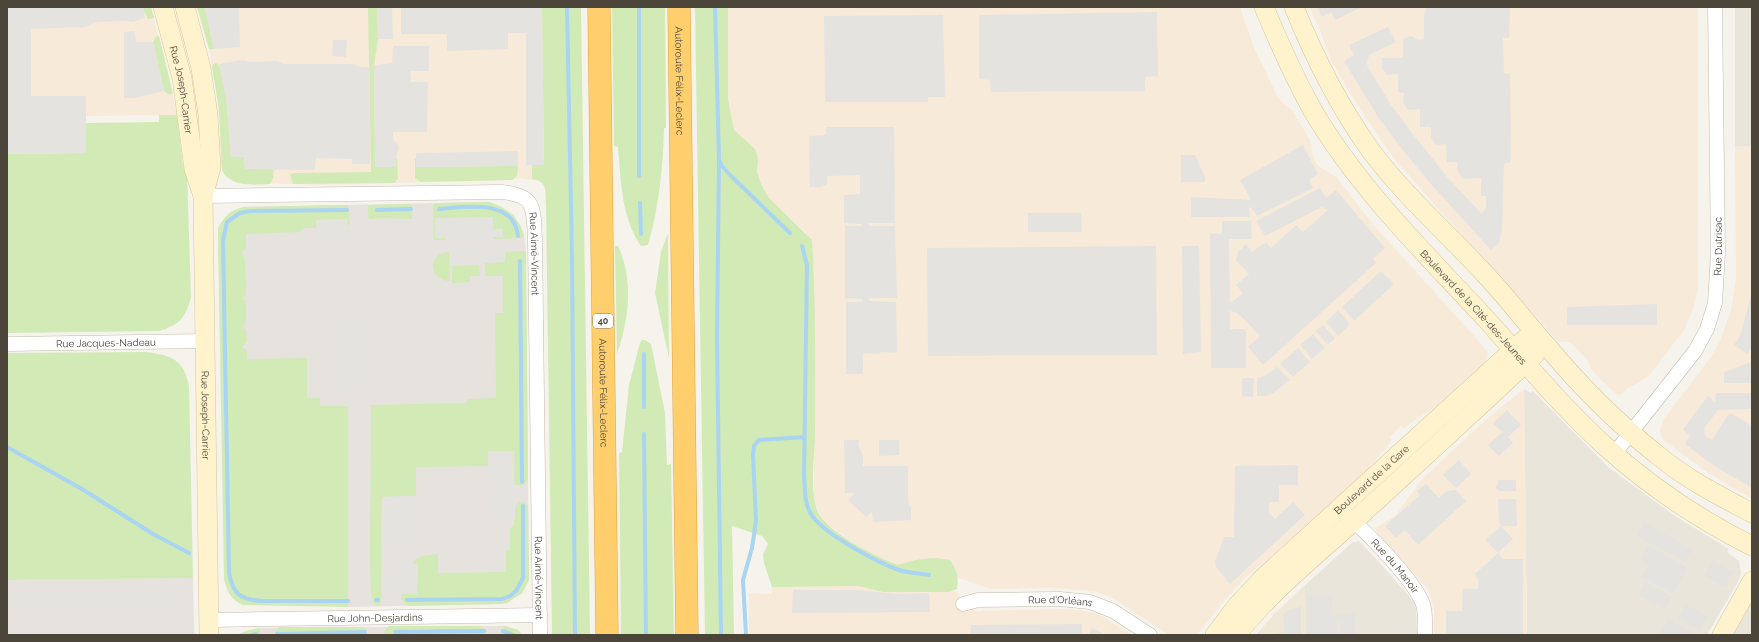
<svg xmlns="http://www.w3.org/2000/svg" width="1759" height="642" font-family="Raleway,sans-serif">
<style>
.residential{fill:#eae5da}
.commercial{fill:#f7ead8}
.industrial{fill:#e6e2dd}
.education{fill:#efe8d6}
.green{fill:#d2eab5}
.parking{fill:#e5e3e0}
.lines{fill:none;stroke-linecap:round;stroke-linejoin:round}
.stream{stroke:#a9d4f2;stroke-width:4}
.street-casing{stroke:#c2bbae;stroke-width:15}
.secondary-casing{stroke:#d6c79b;stroke-width:20}
.highway-casing{stroke:#e0a43c;stroke-width:23}
.street{stroke:#fff;stroke-width:14}
.secondary{stroke:#fff3cd;stroke-width:19}
.highway{stroke:#ffcf6e;stroke-width:22}
.labels{text-anchor:middle;stroke-width:3.5;stroke-linejoin:round;paint-order:stroke}
.shield{fill:#fff;stroke:#817c74;stroke-width:1}
.shield-label{font-size:9px;font-weight:bold;fill:#4b4439}
.street-label{font-size:10px;fill:#4b4439;stroke:#fff}
</style>
<rect width="100%" height="100%" fill="#f6f3ec"/>
<path class="residential" d="M1735,7h17v140l-17,-1z
M1524,389l7,4 2,-2 75,76 67,49 54,33 -2,3 12,9 2,12 -2,7 -32,55h-180z
M1358,540l20,21 36,41 2,6 1,27h-112v-50l48,-43h3z
M1752,600v35h-20z"/>
<path class="commercial" d="M7,7h144l15,57 11,51 -91,1v37l-79,1z
M197,7h352l-8,174 -22,-3 -7,2 -197,5 -81,-3 -10,-7 -3,-9 -1,-34 -4,-45 -7,-38z
M728,7h512l14,41 24,49 6,7 8,6 18,30 2,14 5,11 19,12 36,46 111,123 5,7 -2,8 -50,45 -32,22 -3,-2 -11,11 2,3 -25,30 -24,22 -21,23 -76,62 -23,25 -26,33h-28l-58,-38 -16,-6 -44,-3 -61,1 -56,-20 -35,-4 -29,-12 -25,-16 -20,-15 -6,-9 -5,-14v-227l-8,-39 -37,-35 -8,-13 -4,-12 1,-15 -24,-28 -6,-31z
M1309,7h389v282l-6,23 -8,18 -36,47 -20,11 -7,7 -5,-1 -14,-13 -11,-12 -4,-9 -17,-18h-11l-126,-139 -39,-45 -16,-22 -27,-41 -20,-35 -13,-35z
M1735,146l17,1v352l-42,-25 -44,-32 -4,-4 -2,-8 4,-11 47,-62 9,-16 11,-31 5,-31z
M1524,389l3,246h-93v-28l-5,-15 -4,-6 -47,-51 -3,-7 21,-13 26,-36 69,-64z
M858,586l25,6 72,-1 20,20 91,-2 19,2 17,5 29,19h-382v-42l23,1v-7z"/>
<path class="industrial" d="M489,202l14,6 11,7 10,19 2,18 3,328 -7,13 -15,10 -8,1 -151,3v-201h-127l-3,-177 2,-5 9,-11 14,-6z
M193,578l1,57h-187v-55z
M505,626l13,4 4,5h-285l9,-4 16,-3z"/>
<path class="education" d="M1305,585v50h-49l18,-21z"/>
<path class="green" d="M142,7h9l3,11 -6,1z
M197,7h8l9,42h-5z
M368,7h9l1,32 -4,26 1,102h21v-8h1l1,20 -4,4 -101,1 -3,-10 6,-1 75,-1z
M542,7h39l9,628h-38l-6,-431c-1,-13 2,-23 -14,-25v-14l12,-1z
M612,7h53l1,121h-2c-1,40 -5,78 -16,117l-7,1c-20,-29 -20,-66 -23,-99l-4,-1z
M695,7h33v92l6,31 21,19 3,9 -1,14 4,12 8,14 43,42c4,63 3,128 3,191 0,22 -6,62 3,81 10,21 59,45 80,53 19,-6 33,-9 52,-5 7,10 9,17 7,29l-8,3h-66l-25,-6 -86,1 -8,-24 -1,-9 5,-10 -6,-8 -30,-10 2,109h-29z
M159,36l14,58h-5l-4,-3 -11,-49 2,-5z
M217,63c10,11 12,76 14,94h13l1,12h29l-1,9 -3,6c-16,1 -40,3 -48,-14l-3,-60 -7,-43 1,-3z
M159,115h18l6,51 4,8 4,123c-5,20 -11,28 -32,34l-152,2v-179l79,-1v-30l73,-1z
M415,159h1v8l102,-1 -1,10 -5,4 -91,2 -6,-4z
M489,202c17,5 32,16 35,35l-3,1 -27,1v-2h9v-8h-10v-11h-58v20h10v2h-11l-1,-34 1,-3z
M410,204l2,3v12l-29,-1 -12,1 -3,-2v-11l2,-1z
M348,205l2,20h-2l-1,-6 -30,1v8h-13l-5,4 -53,2v15l-5,5 4,4 1,36 -4,4 4,4v21l-4,4 4,3 1,11 -5,6 5,4v8l60,-1v40h13v8h28v201l-105,-2c-12,-5 -16,-13 -19,-26l-6,-350c5,-12 13,-19 25,-22z
M668,233l1,125 -14,-65 6,-41z
M615,246h3c16,35 11,73 -1,108z
M524,251l2,1 2,227 -5,6h-9l-1,-34h-25v15l-72,1v29l-34,1 -1,104 -2,5h-2l-4,-3 -2,-9 -1,-32 1,-157 96,-2v-4l29,-1 -1,-85h8v-37h-18v-13l20,-1v-10z
M449,252v1l1,28c-22,-1 -23,-28 -1,-29z
M479,265l1,11h-10v6l-18,1v-17z
M642,340h3l6,4 14,69 2,52 4,-1 3,171h-53l-2,-182 3,-1 7,-67 11,-42z
M145,352c26,3 39,7 44,34l4,192 -186,2v-227z
M520,502h4l4,5 1,73 -7,13 -15,10 -8,1 -90,2c-5,-3 -9,-6 -7,-12l15,-1 1,-29 -5,-1c5,-9 15,-7 25,-9v19l68,-1v-22h4v-21l4,-4 1,-19z
M389,626h92l3,2 3,7h-103l1,-5z
M505,626l13,4 4,5h-21v-5z
M279,627h86l2,8h-93z
M258,628l2,1v6h-23l9,-4z"/>
<path class="parking" d="M7,7h135l2,3 1,8 -13,4 -6,-1 -28,1 -13,5 -54,2v67h55v57l-79,1z
M205,7h34l1,40 -26,2z
M377,7h15l1,32h-15z
M401,7h141l2,158h-18v-132h-18v16l-61,2v-17h-46z
M1317,7h45l-27,13 -4,-8 -9,5z
M1427,7h83l-1,31h-6l1,35 6,1 1,88 -7,1 -2,66 -3,14 -8,7 -62,-68 -27,-33 -24,-32 -34,-56 10,-6 -5,-10 39,-18 8,15 -27,13 -2,9 2,5 22,36 21,28 36,45 34,36 4,-7v-11h-5v-18l-18,1 -6,-9v-8h-10l-1,-18 -10,1 -5,-8v-10h-11v-18l-12,1 -5,-8 1,-9 -6,-1v-18l-11,1 -5,-7v-10h21v-19l8,-3 7,4 6,-1v-25z
M1157,12l1,64 -13,1v14l-154,1 -1,-12 -11,-1v-64z
M943,15l2,82h-17v5h-103l-1,-86z
M135,31l1,11h17l11,49 -29,7h-11v-66z
M333,40h14l-1,17 -14,-1z
M393,46h36v25h-19l1,11h17l-1,50h-34v7l6,7 -3,13v8h-21l-1,-102 18,-2z
M243,60l8,2 26,-1 7,3h69l8,3h9v97h-18v-5l-36,-1 -1,12 -70,-1 -1,-12h-13l-5,-59 -7,-34z
M826,127h68l1,96h-27l1,3h26l2,72h-28v3l27,1 1,51 -17,-1v2l-17,-1v21h-17v-72h16v-3l-17,-1v-72h16v-2l-17,-1v-28l16,-1v-19l-33,1v8l-6,3h-11l-1,-51 17,-1z
M1303,145l15,29 -9,6 4,8 -56,28 -6,-9 -2,1 1,9h-59v-20l60,3 -11,-20z
M518,151v15l-102,1v-14z
M1181,155h14l10,22v5h-24z
M1320,188l6,10 10,-8 49,58 -12,11 3,4 -113,102 -15,-18 12,-11 -18,-19 -5,-4 -7,-2v18h15l1,2v37h-35l-1,-135 12,1v-13h29l1,18h-23l1,65 13,-11 -7,-8 13,-11 -13,-14 2,-8 8,-8 6,8 14,-10 5,6 25,-23 7,7 25,-22 -6,-3 -57,29 -9,-15z
M1028,213h53l1,19h-54z
M493,217v12h10v8l-68,1v-20z
M347,219l1,21h-31l-1,-20z
M1156,246l1,109 -229,1 -1,-108z
M1182,246h17l2,106 -18,2z
M478,247v15l-26,1v-15z
M486,247h19v15l-19,1z
M1381,271l13,13 -40,37 -12,-14z
M1752,291v55l-4,8 -14,-9 7,-11z
M1657,304v21h-90v-18z
M1338,310l12,14 -12,12 -12,-14z
M362,312l2,78 -26,1 -1,-78z
M1323,325l12,13 -7,7 -12,-14z
M1313,334l12,14 -13,11 -12,-14z
M1298,348l12,14 -17,15 -13,-13z
M1752,362v21h-28v-11z
M1277,367l13,13 -17,13 -7,3h-9v-18l8,-2z
M1242,378h12l-1,19 -11,-1z
M1716,393h36v16l-34,1 -13,17 -1,5 2,5 6,3 15,-24 4,-3 21,13v62l-36,-21 -31,-23 5,-8 -7,-7 25,-33 7,6z
M1507,410l14,15 -13,12 5,6 -14,13 -11,-11 14,-13 -9,-9z
M844,440h15l-1,5 5,11v10h45v36l3,6v12l-38,2 -1,-10 -6,5 -18,-17 7,-7h-10z
M879,440h20v15l-20,1z
M491,451h23l1,69h-25z
M1459,460l12,14 -15,14 -13,-13z
M1298,465v20h-19v17h-10v11l6,6 18,-17 12,13 -75,69 -14,-17 -1,-5 9,-25h10l1,-71z
M1499,480h17v11h-17l-4,-3 3,-4z
M1426,484l13,14 8,-7 9,-1 10,11 -48,44 -13,-15 -9,8 -11,-12 35,-31 -3,-4z
M412,496l1,43 -32,1 1,-43z
M1498,499h18l1,27h-16l12,13 -15,14 5,6h20v76h-77v-24h16l1,-22h15v-10l-3,-5 23,-21 -13,-13 16,-14 -2,-5z
M1644,522l48,27 -7,13 -48,-26z
M1648,545l40,23 -15,26 -31,-17 7,-13 -8,-5z
M1712,560l21,12 -9,15 -21,-12z
M392,563l26,1 -1,30 -26,-1z
M1646,582l26,15 -7,13 -27,-15z
M178,589v20l-171,1v-20z
M793,590h63l43,4 30,-1 1,19 -138,1z
M1332,595v20l23,-2v22h-14v-13h-4v13h-30v-39z
M1686,605l22,12 -8,13 -22,-12z
M1301,607v28h-37l20,-3 -1,-18 8,-5z
M1668,619l28,16h-38z
M1082,624v11h-112l1,-10z
M1092,628l7,3 5,4h-16z"/>
<g class="lines">
<path class="stream" d="M567,7l5,250 3,378
M639,7v169
M715,7l4,153 3,6 7,8 61,59
M719,160l-2,178 4,297
M640,203l1,31
M439,209c26,-2 75,-11 79,27
M347,210l-97,1 -10,2 -13,9 -4,19 6,331c4,22 10,27 32,29h87
M377,210l34,-1
M802,246l5,19 -3,210c1,14 0,31 9,42 14,18 63,45 86,53 9,3 20,3 30,5
M520,261l2,221
M644,354v53
M644,434l2,201
M7,447l75,42 71,45 36,19
M376,600h2
M407,600l95,-1 8,-3 6,-5 7,-13v-72
M503,631l10,4
M395,632l89,-1
M277,634l88,-2
M252,635l4,-1
M746,635l-3,-55 9,-32 4,-27 -3,-66 1,-9 5,-6 46,-3"/>
<g class="street-casing">
<g id="street">
<path id="s1" d="M203,196l298,-4c36,3 32,17 34,47l5,396"/>
<path id="s2" d="M7,344l198,-3"/>
<path id="s3" d="M1614,454l81,-103 12,-22 8,-26 3,-50 -3,-246"/>
<path id="s4" d="M1346,515c20,16 68,65 77,89 3,10 2,21 2,31"/>
<path id="s5" d="M963,604l15,-4 82,-1 30,3 23,9 37,24"/>
<path id="s6" d="M209,620l331,-5"/>
</g>
</g>
<g class="secondary-casing">
<g id="secondary">
<path id="s7" d="M163,7l19,71 12,91 9,27 6,439"/>
<path d="M185,7l16,61 7,47 3,53 -8,28"/>
<path id="s8" d="M1264,7c15,36 30,70 49,104 46,78 112,142 173,208 39,43 76,88 119,127 43,39 95,74 147,100"/>
<path d="M1294,7c21,52 44,98 77,144 36,48 83,88 123,133 18,20 34,41 52,61 34,41 72,79 114,112 28,23 60,39 92,56"/>
<path id="s9" d="M1215,635l22,-29 25,-27 272,-248"/>
<path d="M1236,635c38,-47 85,-84 129,-124 57,-52 114,-104 170,-157"/>
<path d="M1722,635l30,-54"/>
</g>
</g>
<g class="highway-casing">
<g id="highway">
<path id="s10" d="M599,7l8,628"/>
<path id="s11" d="M679,7l8,628"/>
</g>
</g>
<use href="#street" class="street"/>
<use href="#secondary" class="secondary"/>
<use href="#highway" class="highway"/>
</g>
<g class="labels">
<rect class="shield" x="593" y="314" width="20" height="14" rx="3"/>
<g class="shield-label">
<text x="603" y="324">40</text>
</g>
<g class="street-label">
<text dy="4" stroke="none"><textPath href="#s11" startOffset="74">Autoroute Félix-Leclerc</textPath></text>
<text dy="4" stroke="none"><textPath href="#s7" startOffset="85">Rue Joseph-Carrier</textPath></text>
<text dy="4" stroke="none"><textPath href="#s3" startOffset="240">Rue Dutrisac</textPath></text>
<text dy="4" stroke="none"><textPath href="#s1" startOffset="381">Rue Aimé-Vincent</textPath></text>
<text dy="4" stroke="none"><textPath href="#s8" startOffset="369">Boulevard de la Cité-des-Jeunes</textPath></text>
<text dy="4" stroke="none"><textPath href="#s2" startOffset="99">Rue Jacques-Nadeau</textPath></text>
<text dy="4" stroke="none"><textPath href="#s10" startOffset="386">Autoroute Félix-Leclerc</textPath></text>
<text dy="4" stroke="none"><textPath href="#s7" startOffset="413">Rue Joseph-Carrier</textPath></text>
<text dy="4" stroke="none"><textPath href="#s9" startOffset="221">Boulevard de la Gare</textPath></text>
<text dy="4" stroke="none"><textPath href="#s4" startOffset="71">Rue du Manoir</textPath></text>
<text dy="4" stroke="none"><textPath href="#s1" startOffset="705">Rue Aimé-Vincent</textPath></text>
<text dy="4" stroke="none"><textPath href="#s5" startOffset="98">Rue d'Orléans</textPath></text>
<text dy="4" stroke="none"><textPath href="#s6" startOffset="166">Rue John-Desjardins</textPath></text>
</g>
</g>
<rect width="1759" height="642" fill="none" stroke="#4b4439" stroke-width="16"/>
</svg>
